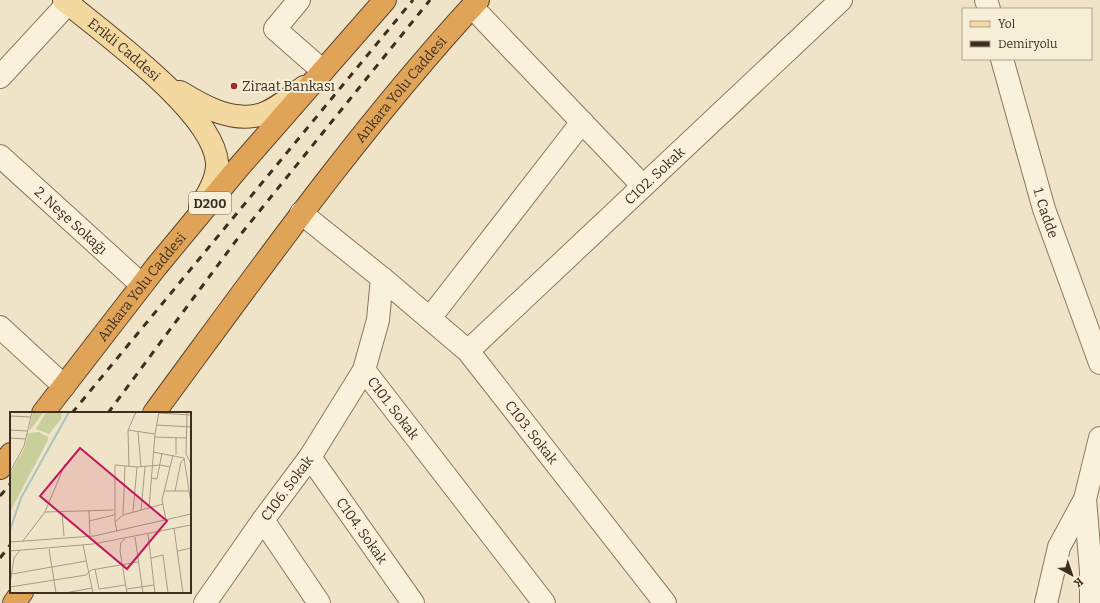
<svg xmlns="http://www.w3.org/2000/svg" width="1100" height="603" font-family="Bitter,serif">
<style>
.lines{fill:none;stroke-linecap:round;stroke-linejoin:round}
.minor-casing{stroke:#8d765c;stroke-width:24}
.major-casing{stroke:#5b4430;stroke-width:24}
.highway-casing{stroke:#5b4430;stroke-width:24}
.minor{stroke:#faf1dc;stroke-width:22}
.major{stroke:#f3d9a0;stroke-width:22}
.highway{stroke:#e0a458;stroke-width:22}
.rail{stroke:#3d2e20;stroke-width:3;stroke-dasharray:7 7;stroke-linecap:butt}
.poi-dot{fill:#9e2a2b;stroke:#f7eed8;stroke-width:1.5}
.labels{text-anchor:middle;stroke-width:4;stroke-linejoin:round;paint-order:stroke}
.shield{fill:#f7eed8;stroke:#756857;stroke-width:1}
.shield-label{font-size:13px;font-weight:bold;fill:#3d2e20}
.street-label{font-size:14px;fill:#3d2e20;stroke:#f7eed8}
.poi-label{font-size:14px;fill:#3d2e20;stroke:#f7eed8;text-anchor:start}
.inset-river{fill:none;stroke:#a9c4bc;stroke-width:2}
.inset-road{fill:none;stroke:#a89b85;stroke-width:1}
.view{fill:#c2185b;fill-opacity:0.15;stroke:#c2185b;stroke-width:2}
.inset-edge{fill:none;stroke:#3d2e20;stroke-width:2}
</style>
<rect width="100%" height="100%" fill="#f0e4c8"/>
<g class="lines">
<g class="minor-casing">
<g id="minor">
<path d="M299,0l-24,29 48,42"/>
<path d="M986,0l3,9"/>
<path d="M472,7l171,179"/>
<path id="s1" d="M1002,59l42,150 56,154"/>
<path d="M0,77l71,-77"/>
<path id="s2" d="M0,156l142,129"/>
<path id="s3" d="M301,213l81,65 -4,42 -14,50 180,233"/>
<path id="s4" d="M382,278l86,73 197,252"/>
<path d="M430,318l152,-196"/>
<path d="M0,327l64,59"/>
<path id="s5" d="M468,351l373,-351"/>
<path id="s6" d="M310,457l103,146"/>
<path d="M1085,499l6,72v32"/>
<path d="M263,520l56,83"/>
<path id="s7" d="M205,603l58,-83 47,-63 54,-87"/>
<path d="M1046,603l13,-56 26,-48 15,-61"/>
</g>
</g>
<g class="major-casing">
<g id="major">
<path id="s8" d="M64,0c39,33 148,110 153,162 1,16 -9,32 -17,45"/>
<path d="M180,92c23,14 50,30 79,23 16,-4 31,-18 45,-28"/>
</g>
</g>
<g class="highway-casing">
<g id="highway">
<path id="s9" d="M43,413l113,-146 82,-99 147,-168"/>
<path id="s10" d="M154,413c104,-141 205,-284 324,-413"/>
<path d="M0,468l11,-14"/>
<path d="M14,603l8,-11"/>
</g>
</g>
<use href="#minor" class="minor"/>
<use href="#major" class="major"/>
<use href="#highway" class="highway"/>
<path class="rail" d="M72,413l341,-413
M108,413l133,-179 189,-234
M0,496l11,-13
M0,558l11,-14"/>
</g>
<circle class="poi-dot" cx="234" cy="86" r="4"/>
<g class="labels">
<rect class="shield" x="189" y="192" width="42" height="22" rx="3"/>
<g class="shield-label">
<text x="210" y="208">D200</text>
</g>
<g class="street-label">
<text dy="5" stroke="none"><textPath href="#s8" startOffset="78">Erikli Caddesi</textPath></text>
<text dy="5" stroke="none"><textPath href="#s10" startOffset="407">Ankara Yolu Caddesi</textPath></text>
<text dy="5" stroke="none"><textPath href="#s5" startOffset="256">C102. Sokak</textPath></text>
<text dy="5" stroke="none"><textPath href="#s1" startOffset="160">1. Cadde</textPath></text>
<text dy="5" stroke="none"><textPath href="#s2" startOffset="96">2. Neşe Sokağı</textPath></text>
<text dy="5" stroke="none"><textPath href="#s9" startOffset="160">Ankara Yolu Caddesi</textPath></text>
<text dy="5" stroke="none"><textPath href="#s3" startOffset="246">C101. Sokak</textPath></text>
<text dy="5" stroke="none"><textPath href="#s4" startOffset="216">C103. Sokak</textPath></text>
<text dy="5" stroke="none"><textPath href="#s7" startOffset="141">C106. Sokak</textPath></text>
<text dy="5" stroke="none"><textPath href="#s6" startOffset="90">C104. Sokak</textPath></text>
</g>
<g class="poi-label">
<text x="242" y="91">Ziraat Bankası</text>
</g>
</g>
<g transform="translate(10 412)">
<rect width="181" height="181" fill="#f0e4c8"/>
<path d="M23,0h11l-14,18 -1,-1zM36,0h16l-1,7 -12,15 -13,-5zM29,20l9,5v3l-38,72v-38l15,-27 3,-14z" fill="#c9cf9b"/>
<path class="inset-river" d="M0,118l11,-32 48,-86"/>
<path class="inset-road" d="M177,0l-1,42 5,10M148,1l33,2M0,4l21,1M146,13l35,2M0,18l17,1M118,18l27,4M128,20l3,35M144,25l33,1M0,26l16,1M143,40l31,6 7,45M166,43v-17M119,55l-1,-37 8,-18M0,60l14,-26 8,-34M141,66l6,1 5,-26M154,79h25M165,79l6,-29 4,-4M139,96l6,-74 4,-22M131,98l4,-43M79,99l1,26M35,100l68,-2M123,100l4,-45M52,101l2,23M113,103l40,-11M156,108l-4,-20 11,-45M79,109l25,-6M105,110v-57l22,2 23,-2 10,2M164,116l9,65M107,120l-2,-10 8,-7 2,-49M138,122l7,59M125,125l8,56M115,127l-4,3 -1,9 7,42M0,130l84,-6 97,-22M12,130l23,-30 20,-48M73,133l10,48M39,137l7,44M0,139l83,-7 98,-19M168,139l13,-3M141,146l12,-3 5,38M85,157l4,20 27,-4M2,162l74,-13M0,172l4,-26 6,-8M0,175l76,-12 5,-5 47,-8M117,177l27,-4M55,181l27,-5"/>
<path class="view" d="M70,36l87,73 -40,48 -87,-73z"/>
<rect width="181" height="181" class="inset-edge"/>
</g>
<rect x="962" y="8" width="130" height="52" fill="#f7eed8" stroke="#ada18e"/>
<rect x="970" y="21" width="20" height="6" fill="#f3d9a0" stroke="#ada18e"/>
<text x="998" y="28" font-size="12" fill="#3d2e20">Yol</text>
<rect x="970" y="41" width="20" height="6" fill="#3d2e20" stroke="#ada18e"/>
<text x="998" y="48" font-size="12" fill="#3d2e20">Demiryolu</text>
<g transform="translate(1072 575) rotate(140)" stroke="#f7eed8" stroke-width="3" paint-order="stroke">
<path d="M0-3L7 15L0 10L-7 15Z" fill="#3d2e20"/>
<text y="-6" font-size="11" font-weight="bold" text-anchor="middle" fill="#3d2e20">K</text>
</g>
</svg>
